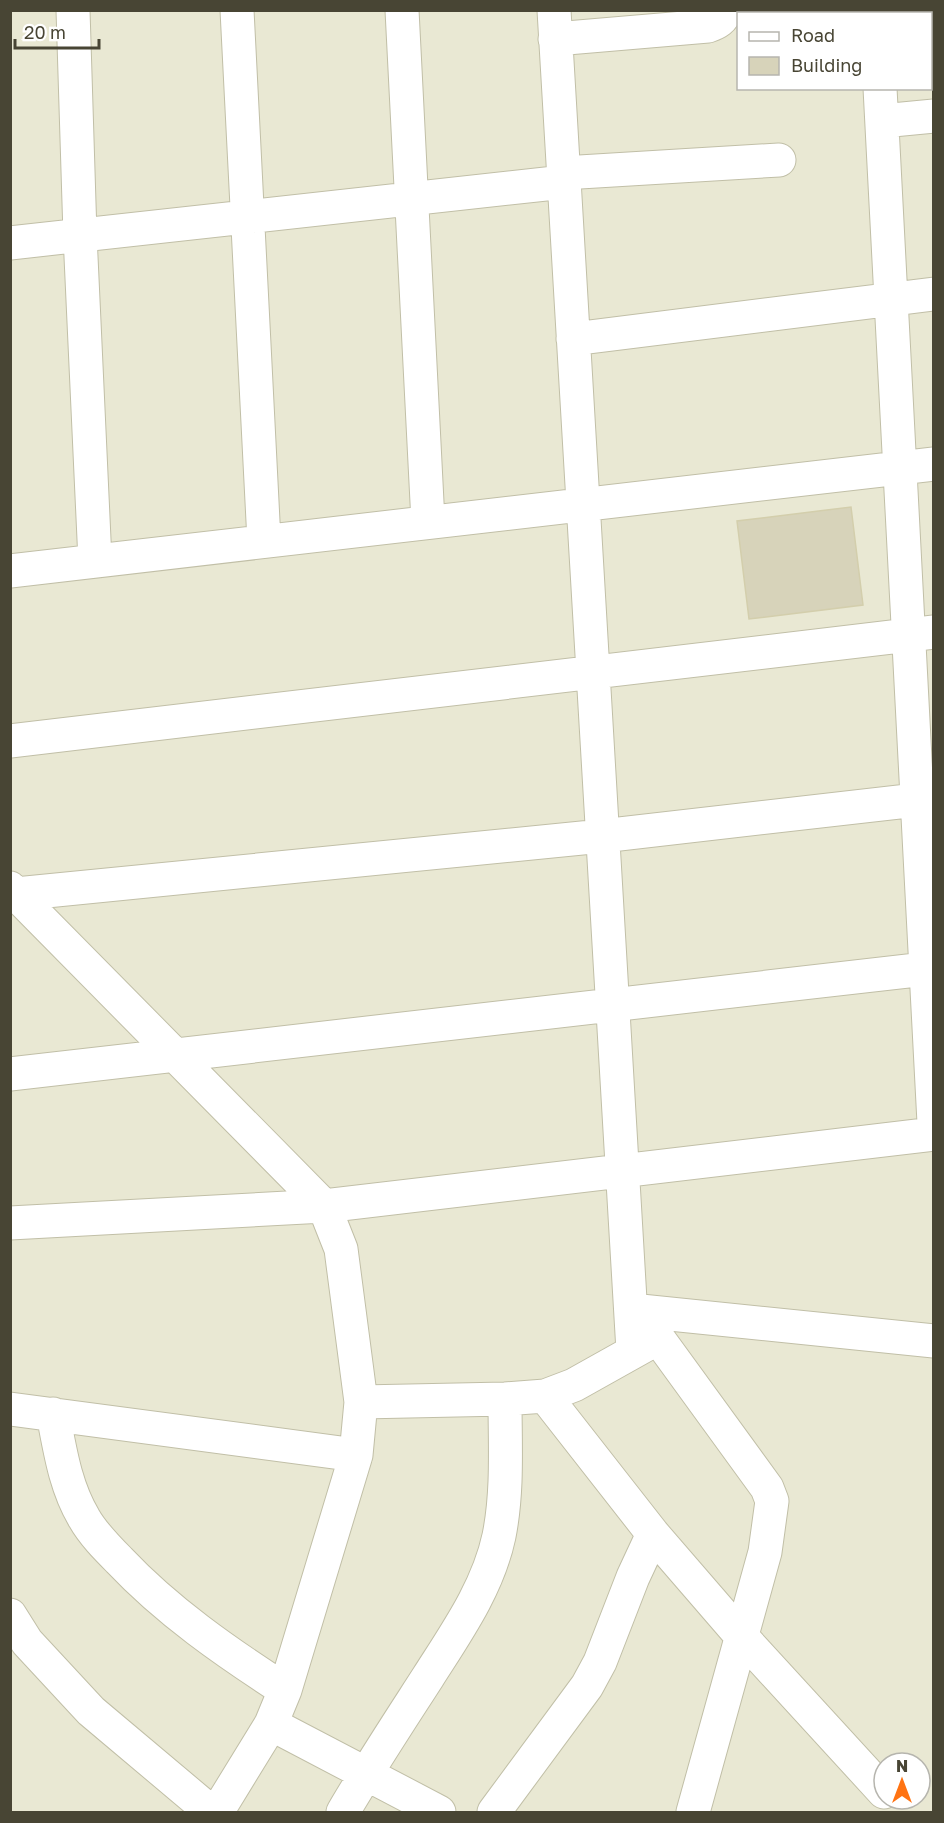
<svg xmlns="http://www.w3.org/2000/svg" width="944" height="1823" font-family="'Golos Text',sans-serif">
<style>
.residential{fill:#e9e8d3;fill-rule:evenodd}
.building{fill:#d7d3ba;stroke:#d3ceac;stroke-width:1.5}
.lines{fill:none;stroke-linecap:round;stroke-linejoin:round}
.minor-casing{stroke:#c1bfa7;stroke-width:35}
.minor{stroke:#fff;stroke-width:33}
</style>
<rect width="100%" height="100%" fill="#f4f4e5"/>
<path class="residential" d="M11,11h922v1801h-922zM738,14h192v74h-192zM884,1763h36v36h-36z"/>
<path class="building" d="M851,507l12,98 -114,14 -12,-98z"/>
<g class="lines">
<g class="minor-casing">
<path id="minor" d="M73,10l7,225 15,326
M237,10l27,531
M402,10l26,512
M554,10l79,1341
M876,10v4
M555,39l153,-13c9,-3 15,-6 18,-16
M880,88l54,1035
M882,121l52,-5
M563,173l216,-13
M10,243l554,-61
M573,339l361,-45
M10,571l924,-107
M10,741l924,-109
M10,888l314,318 17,43 20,153 -5,53 -71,235 -14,34 -54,88
M16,894l586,-58 332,-38
M10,1074l924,-106
M10,1223l314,-17 610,-72
M631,1310l303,31
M545,1396l108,138 89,103 142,155
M361,1402l144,-3 40,-3 29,-11 84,-47 109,150 5,13 -7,51 -72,260
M10,1409l346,46
M53,1414c7,36 12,72 31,104 9,16 23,30 35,42 48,51 107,92 166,130
M10,1615l17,27 64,69 120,101
M271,1724l168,88
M343,1812c27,-46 56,-90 85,-135 28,-44 60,-89 71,-141 9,-45 6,-91 6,-137
M494,1812l93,-126 13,-24 33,-85 20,-43"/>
</g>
<use href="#minor" class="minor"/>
</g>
<rect width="944" height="1823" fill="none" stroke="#484534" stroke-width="24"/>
<rect x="737" y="12" width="195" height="78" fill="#ffffff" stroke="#b6b5ae" stroke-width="1.5"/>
<rect x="749" y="32" width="30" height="9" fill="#ffffff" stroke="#b6b5ae" stroke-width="1.5"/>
<text x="791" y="42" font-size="18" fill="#484534">Road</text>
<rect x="749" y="57" width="30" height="18" fill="#d7d3ba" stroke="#b6b5ae" stroke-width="1.5"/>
<text x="791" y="72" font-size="18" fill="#484534">Building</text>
<g transform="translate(902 1781)"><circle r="28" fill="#ffffff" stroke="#b6b5ae" stroke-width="1.5"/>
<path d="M0-4.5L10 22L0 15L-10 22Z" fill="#ff7312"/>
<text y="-9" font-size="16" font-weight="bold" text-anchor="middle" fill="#484534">N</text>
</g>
<path d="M15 39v9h84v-9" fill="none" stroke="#484534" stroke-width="3"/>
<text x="24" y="39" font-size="18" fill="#484534" stroke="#ffffff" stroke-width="4.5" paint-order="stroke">20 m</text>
</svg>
